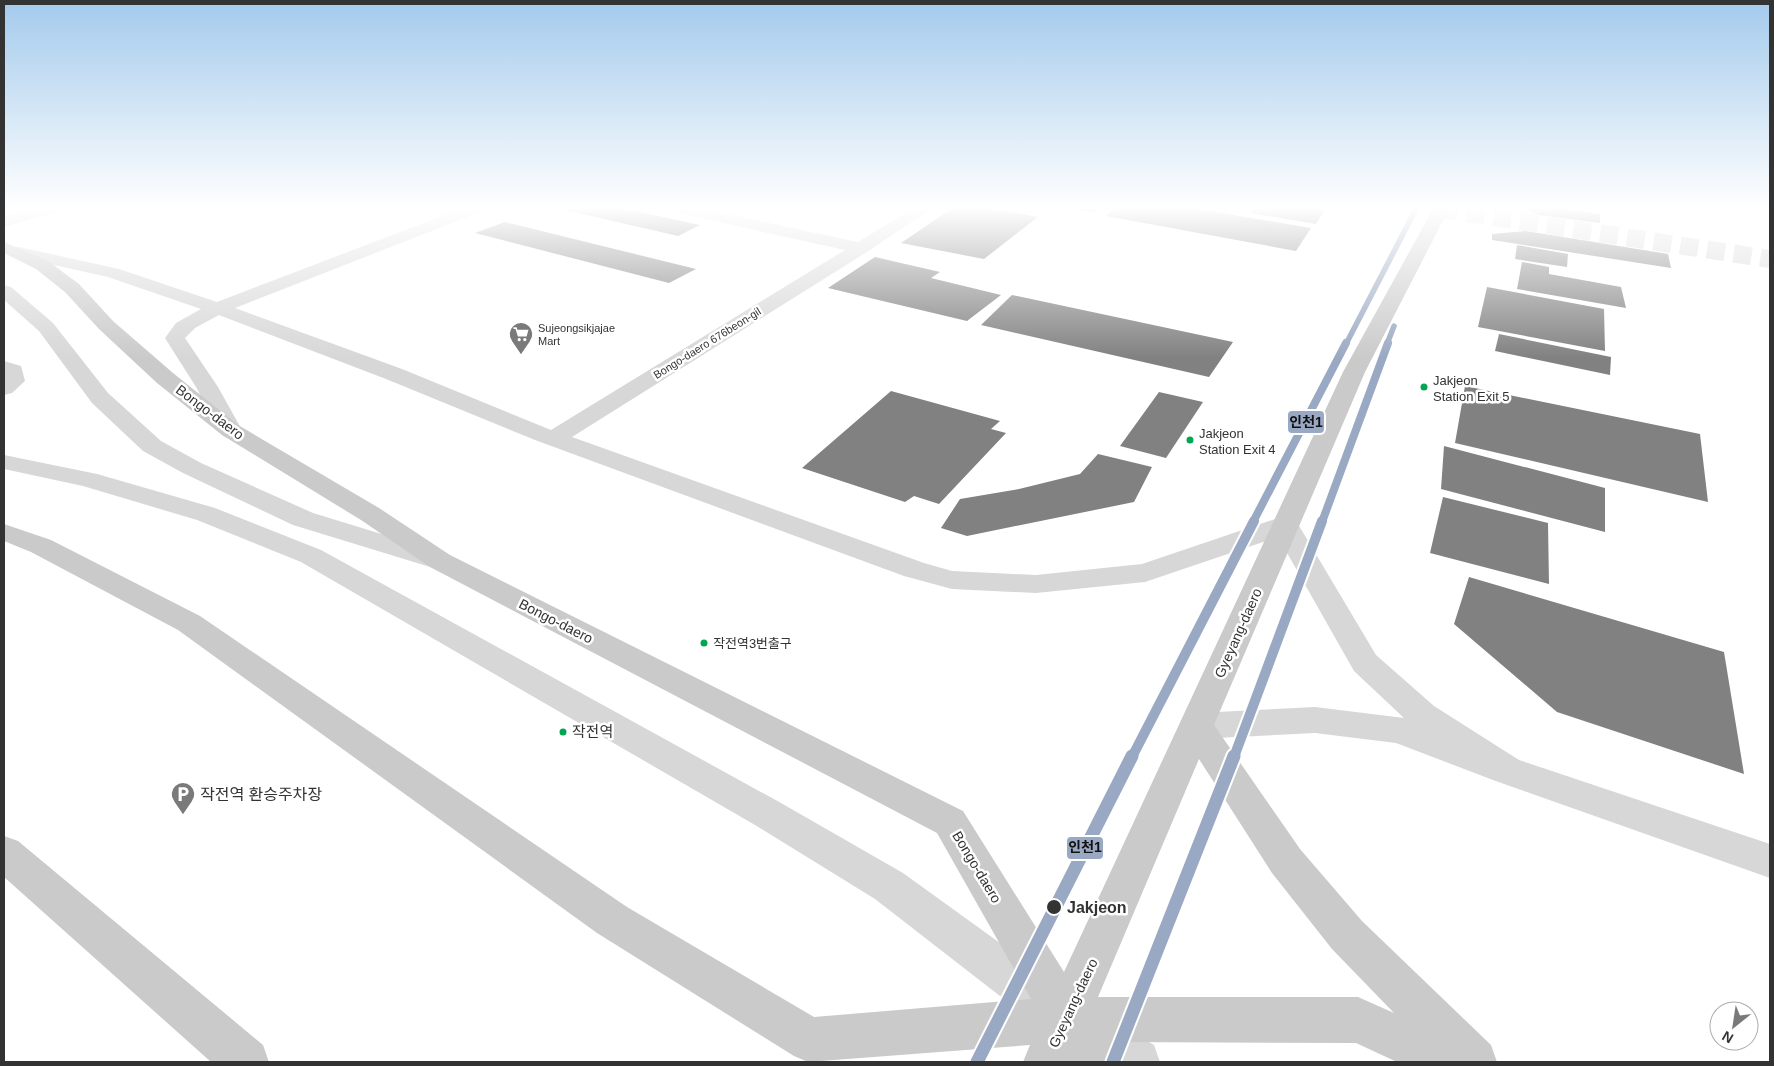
<svg xmlns="http://www.w3.org/2000/svg" width="1774" height="1066" font-family="Helvetica,'Noto Sans KR',sans-serif">
<style>
.building{fill:#818181}
.lines{fill:none;stroke-linecap:round;stroke-linejoin:round}
.minor-tunnel{stroke:#d6d6d6;stroke-width:18;stroke-dasharray:18 9;stroke-linecap:butt}
.minor{fill:#d7d7d7;fill-rule:evenodd}
.major{fill:#cacaca;fill-rule:evenodd}
.metro-1-far3-casing{stroke:#fff;stroke-width:8}
.metro-1-far2-casing{stroke:#fff;stroke-width:11}
.metro-1-far1-casing{stroke:#fff;stroke-width:14}
.metro-1-casing{stroke:#fff;stroke-width:17}
.metro-1-far3{stroke:#9aa9c3;stroke-width:5.5}
.metro-1-far2{stroke:#9aa9c3;stroke-width:8}
.metro-1-far1{stroke:#9aa9c3;stroke-width:10}
.metro-1{stroke:#9aa9c3;stroke-width:13}
.bus-dot{fill:#00a651;stroke:#fff;stroke-width:2}
.stop-dot{fill:#333;stroke:#fff;stroke-width:2}
.labels{text-anchor:middle;stroke-width:5;stroke-linejoin:round;paint-order:stroke}
.far-poi-label{font-size:11px;fill:#333;stroke:#fff;text-anchor:start}
.far-street-label{font-size:11px;fill:#333;stroke:#fff}
.bus-label{font-size:13px;fill:#333;stroke:#fff;text-anchor:start}
.street-label{font-size:14px;fill:#333;stroke:#fff}
.near-bus-label{font-size:15px;fill:#333;stroke:#fff;text-anchor:start}
.near-poi-label{font-size:16px;fill:#333;stroke:#fff;text-anchor:start}
.near-stop-label{font-size:16px;font-weight:bold;fill:#333;stroke:#fff;text-anchor:start}
.line-badge{stroke:#fff;stroke-width:2}
.pale-badge-label{font-size:14px;text-anchor:middle;font-weight:bold;fill:#111}
</style>
<rect width="100%" height="100%" fill="#fff"/>
<path class="building" d="M561,209h65l74,16 -22,11z
M951,209h42l45,8 -54,42 -83,-16z
M1075,209h24l-5,4z
M1114,209h84l113,19 -15,23 -190,-35z
M1252,209h70l3,1 -9,14 -66,-11z
M1526,209h41l33,5v9l-61,-8z
M505,222l191,47 -27,14 -194,-50z
M1526,231l142,23 3,14 -179,-28v-6z
M1517,245l51,9 -1,13 -52,-8z
M875,257l65,15 -9,6 70,17 -34,26 -139,-33z
M1522,262l27,5v7l72,13 5,21 -109,-19z
M1487,287l117,22 1,42 -127,-24z
M1012,295l221,47 -24,35 -228,-52z
M1499,334l112,23 -1,18 -115,-24z
M1465,386l235,48 8,68 -253,-59z
M891,391l109,30 -9,8 15,4 -67,71 -25,-8 -9,6 -103,-34z
M1159,392l44,10 -37,56 -46,-12z
M1444,446l161,42v44l-164,-43z
M1098,454l54,13 -18,35 -167,34 -26,-8 19,-29 59,-10 61,-15z
M1443,497l105,26 1,61 -119,-31z
M1469,577l255,75 20,122 -187,-62 -103,-88z"/>
<g class="lines">
<path class="minor-tunnel" d="M1440,209l330,50"/>
<path class="minor" d="M33,209h25l-2,3 -52,15v-10z
M460,209h22l-2,3 -245,96 167,61 149,61 294,-180 -163,-36 -8,-5h29l155,33 54,-33h19l-64,43 -295,185 352,126 28,8 84,4 106,-11 133,-45 10,-2 10,2 81,136 58,51 85,54 251,84v34l-277,-98 -97,-37 -81,-10 -119,6 -12,-4 -5,-9 5,-9 12,-4 119,-6 89,11 -50,-47 -76,-134 -133,45 -109,11 -84,-4 -48,-13 -369,-136 -149,-61 -167,-64 -24,13 -10,10 33,49 24,43 -4,5 -8,2 -8,-2 -4,-5 -22,-43 -31,-49 11,-15 25,-14 -93,-32 -95,-21 -3,-4 3,-4 6,-1 100,22 98,33z
M4,285l7,2 42,36 55,70 53,48 40,22 112,50 137,42 4,6 -4,6 -10,3 -147,-45 -110,-52 -40,-22 -51,-48 -53,-72 -35,-31z
M4,361l17,5 4,15 -13,12 -8,2z
M4,455l93,19 118,34 106,42 460,253 122,70 169,122 5,13 6,-2 16,7 55,32 6,17h-66l-27,-17 -6,-14 -5,2 -16,-6 -165,-128 -120,-74 -454,-263 -104,-42 -114,-34 -79,-17z"/>
<path class="major" d="M1433,209h16l-84,163 -151,353 86,124 62,72 129,124 6,17h-100l-41,-19 -244,-1 9,20h-98l7,-17 -222,17 -14,-6 -197,-123 -419,-303 -147,-78 -27,-11v-17l47,16 149,76 427,291 187,110 217,-18 -94,-166 -507,-266 -69,-47 -139,-85 -65,-52 -58,-54 -34,-37 -29,-23 -32,-16v-11l44,19 31,23 34,37 60,52 65,52 141,83 71,47 513,256 101,161 279,-600zM1199,759l73,114 60,76 62,64 -36,-16h-260z
M4,836l14,5 245,204 6,17h-58l-207,-185z"/>
<g class="metro-1-far3-casing">
<path id="metro-1-far3" d="M1346,344l70,-135
M1387,344l7,-18"/>
</g>
<g class="metro-1-far2-casing">
<path id="metro-1-far2" d="M1253,522l93,-179
M1322,522l66,-179"/>
</g>
<g class="metro-1-far1-casing">
<path id="metro-1-far1" d="M1132,757l122,-236
M1234,757l88,-236"/>
</g>
<g class="metro-1-casing">
<path id="metro-1" d="M977,1062l155,-306
M1113,1062l121,-306"/>
</g>
<use href="#metro-1-far3" class="metro-1-far3"/>
<use href="#metro-1-far2" class="metro-1-far2"/>
<use href="#metro-1-far1" class="metro-1-far1"/>
<use href="#metro-1" class="metro-1"/>
</g>
<linearGradient id="sky" x2="0" y2="1"><stop stop-color="#a3caec"/><stop offset="0.58" stop-color="#fff"/><stop offset="1" stop-color="#fff" stop-opacity="0"/></linearGradient>
<rect width="1774" height="358" fill="url(#sky)"/>
<defs>
<g id="supermarket-pin" transform="scale(1.25)"><path d="M0 17L-7.5 6A9.5 9.5 0 1 1 7.5 6Z" fill="#7a7a7a" stroke="#fff"/><path d="M-6-5.5h2.5l.6 2H6L4.5 2H-2.5L-4.4-4H-6ZM-1.5 3.2a1.3 1.3 0 1 0 .1 0ZM3 3.2a1.3 1.3 0 1 0 .1 0Z" fill="#fff"/></g>
<g id="parking-pin" transform="scale(1.25)"><path d="M0 17L-7.5 6A9.5 9.5 0 1 1 7.5 6Z" fill="#7a7a7a" stroke="#fff"/><path d="M-3.5-5.5H1a3.5 3.5 0 0 1 0 7H-1V5.5H-3.5ZM-1-3.4V-.6H.8a1.4 1.4 0 0 0 0-2.8Z" fill="#fff"/></g>
</defs>
<g fill-rule="evenodd">
<use href="#supermarket-pin" x="521" y="334"/>
<use href="#parking-pin" x="183" y="794"/>
</g>
<g class="bus-dot">
<circle cx="1424" cy="387" r="4.5"/>
<circle cx="1190" cy="440" r="4.5"/>
<circle cx="704" cy="643" r="4.5"/>
<circle cx="563" cy="732" r="4.5"/>
</g>
<circle class="stop-dot" cx="1054" cy="907" r="8"/>
<g class="labels">
<g class="far-poi-label">
<text x="538" y="332">Sujeongsikjajae<tspan x="538" dy="13">Mart</tspan></text>
</g>
<g class="far-street-label">
<text transform="translate(707 343) rotate(-32)" y="4">Bongo-daero 676beon-gil</text>
</g>
<g class="bus-label">
<text x="1433" y="385">Jakjeon<tspan x="1433" dy="16">Station Exit 5</tspan></text>
<text x="1199" y="438">Jakjeon<tspan x="1199" dy="16">Station Exit 4</tspan></text>
<text x="713" y="648">작전역3번출구</text>
</g>
<g class="street-label">
<text transform="translate(210 412) rotate(37)" y="5">Bongo-daero</text>
<text transform="translate(556 621) rotate(27)" y="5">Bongo-daero</text>
<text transform="translate(1238 633) rotate(-66)" y="5">Gyeyang-daero</text>
<text transform="translate(977 867) rotate(59)" y="5">Bongo-daero</text>
<text transform="translate(1073 1003) rotate(-65)" y="5">Gyeyang-daero</text>
</g>
<g class="near-bus-label">
<text x="572" y="737">작전역</text>
</g>
<g class="near-poi-label">
<text x="200" y="800">작전역 환승주차장</text>
</g>
<g class="near-stop-label">
<text x="1067" y="913">Jakjeon</text>
</g>
</g>
<g class="line-badge">
<rect x="1287" y="410" width="38" height="24" rx="5" fill="#9aa9c3"/>
<rect x="1066" y="836" width="38" height="24" rx="5" fill="#9aa9c3"/>
</g>
<g class="pale-badge-label">
<text x="1306" y="427">인천1</text>
<text x="1085" y="852">인천1</text>
</g>
<rect width="1774" height="1066" fill="none" stroke="#333333" stroke-width="10"/>
<g transform="translate(1734 1026) rotate(210)"><circle r="24" fill="#ffffff" stroke="#adadad"/>
<path d="M0-4L9 19L0 12L-9 19Z" fill="#7a7a7a"/>
<text y="-8" font-size="14" font-weight="bold" text-anchor="middle" fill="#333333">N</text>
</g>
</svg>
